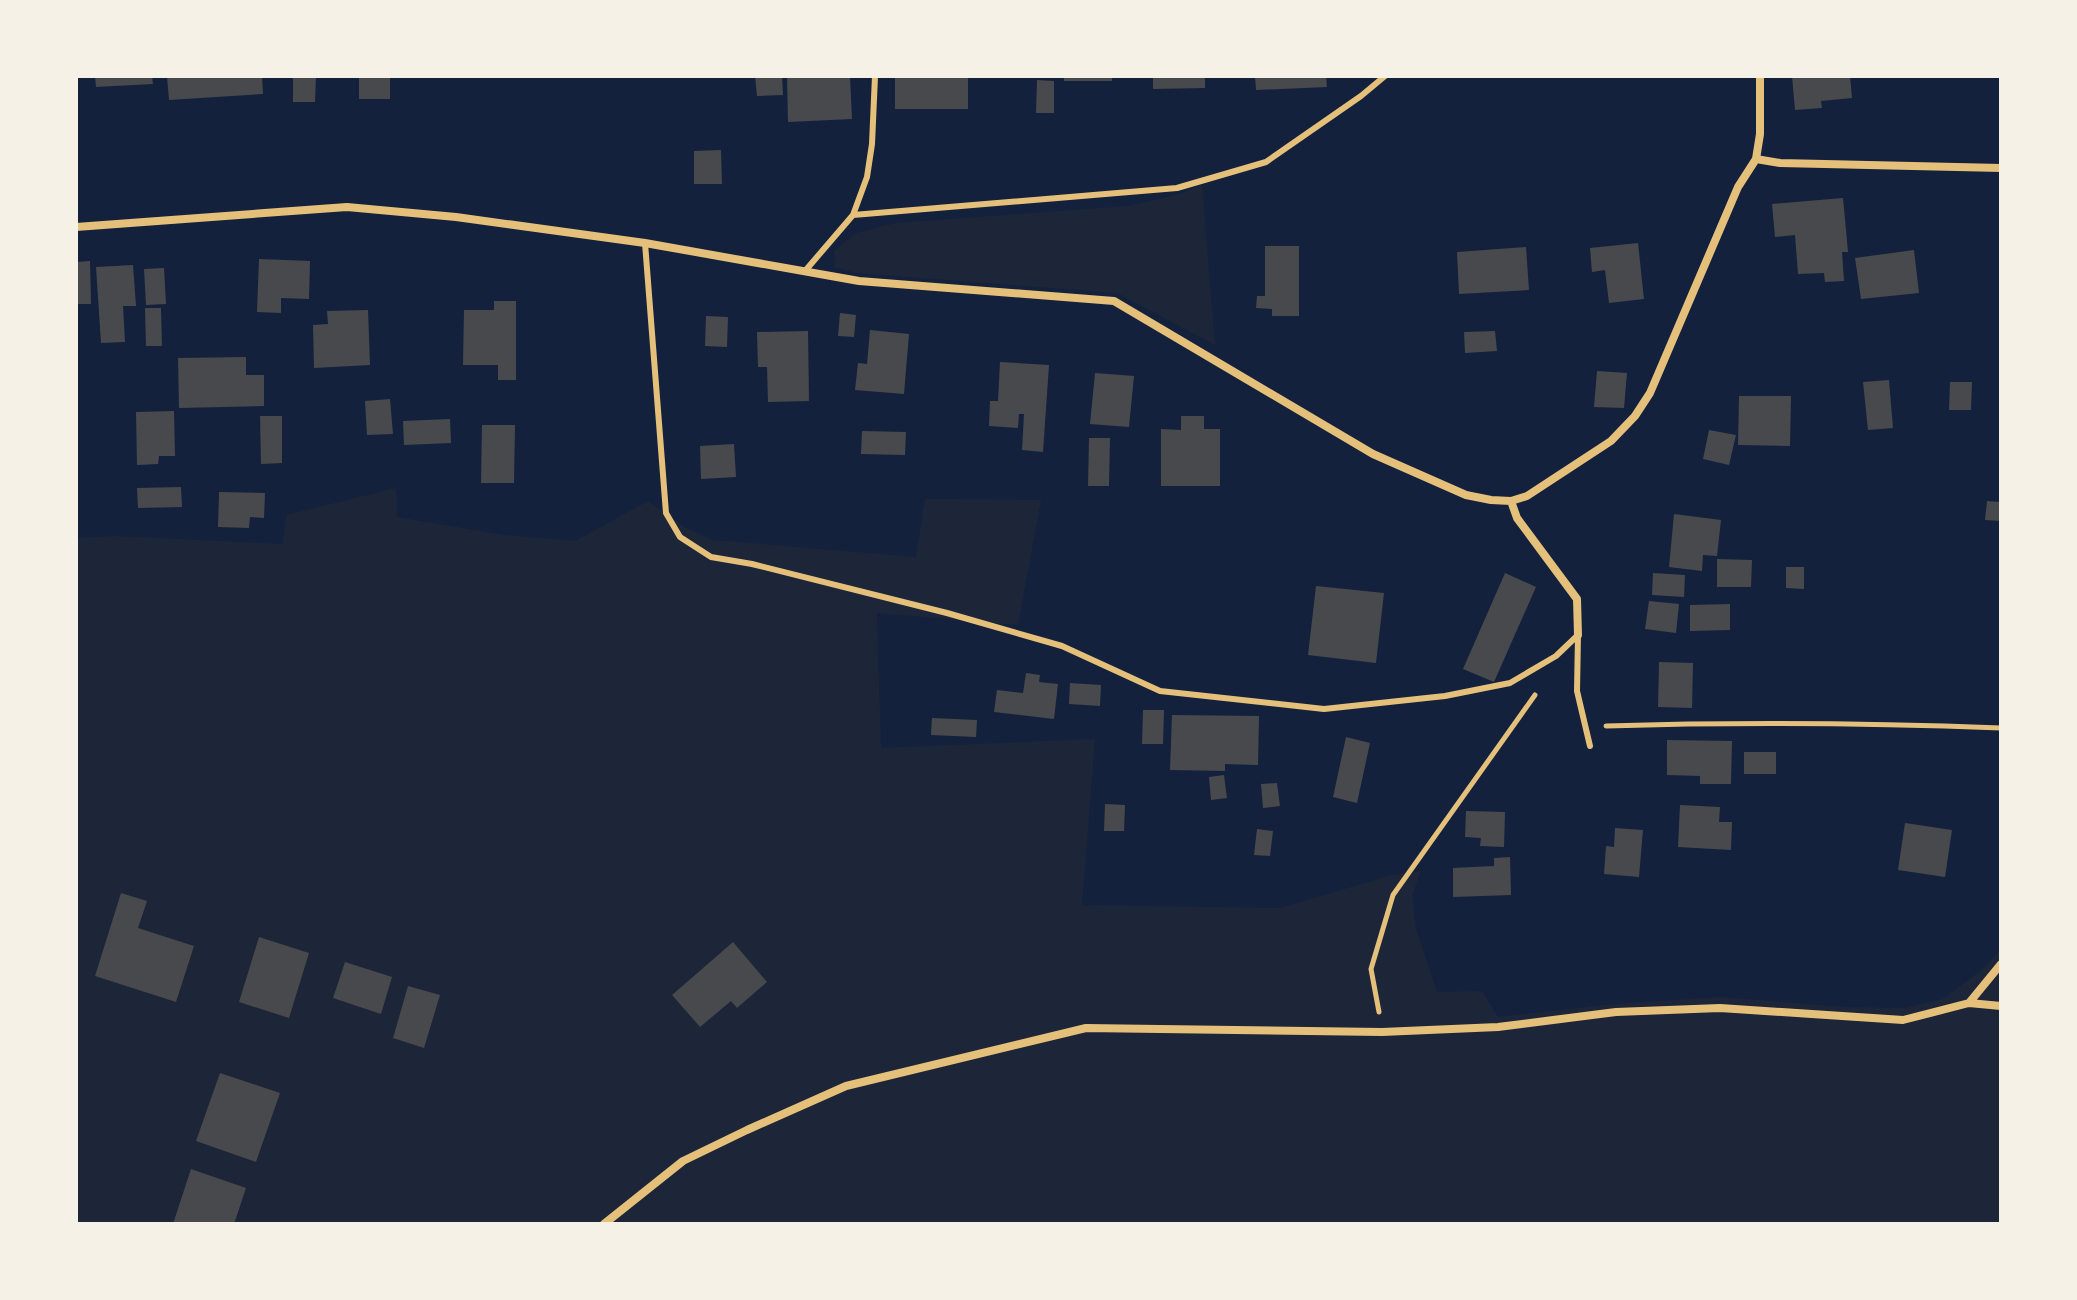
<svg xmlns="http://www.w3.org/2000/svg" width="2077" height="1300" font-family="Ubuntu,sans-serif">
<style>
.green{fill:#1d2539}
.building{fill:#48494c}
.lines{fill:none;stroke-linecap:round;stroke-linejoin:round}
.path{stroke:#e5c07b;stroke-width:5}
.service{stroke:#e5c07b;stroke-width:6}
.minor{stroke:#e5c07b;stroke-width:8}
</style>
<rect width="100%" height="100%" fill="#14213d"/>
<path class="green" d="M1202,185l13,160 -98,-52 -261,-20 -21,-6 -1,-16 22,-18 40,-10 232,-17 52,-12z
M396,488l1,29 108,18 70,6 73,-40 38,27 27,12 203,17 9,-58 116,1 -23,125 -141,-12 4,135 214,-9 -13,166 198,3 108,-32 33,-5 -9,25 4,33 21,63 45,-1 16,26 116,-13 106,-7 124,10 60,1 39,-9 40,-30 16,-18 2,1v272h-1925v-686l38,-2 169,8 3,-29z"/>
<path class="building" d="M95,76h57l1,8 -57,3z
M167,76h95l1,18 -94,6z
M293,76h23l-1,26h-22z
M359,76h31v23h-31z
M755,76h27l1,19 -26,1z
M787,76h63l2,43 -64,3z
M895,76h73v33h-73z
M1064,76h48v5h-48z
M1153,76h52v12l-52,1z
M1255,76h71l1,11 -71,3z
M1792,76h58l2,22 -31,3 1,7 -27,2z
M1037,80l17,1v32h-18z
M721,150l1,34h-28v-33z
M1843,198l5,54h-6l2,29 -19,1 -1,-9 -26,1 -3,-39 -20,2 -3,-33z
M1638,243l6,56 -35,4 -4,-33 -13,2 -2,-24z
M1265,246h34v70h-27v-7l-16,-1 1,-12h8z
M1526,247l3,43 -70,4 -2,-42z
M1914,250l5,43 -58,6 -6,-41z
M259,259l51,2 -1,38 -28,-1v15l-24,-1z
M90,261l1,43h-15v-42z
M133,265l3,41h-13l2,36 -24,1 -5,-76z
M164,268l2,36 -20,1 -2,-36z
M494,301h22v79h-18v-15h-35l1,-55h30z
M145,308h16l1,38h-16z
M368,310l2,55 -56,3 -1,-43 15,-1 -1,-13z
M840,313l16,2 -2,22 -16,-1z
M706,316l22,1 -1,30 -22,-1z
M870,330l39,4 -5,60 -49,-4 3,-27 9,1z
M808,331l1,70 -41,1 -1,-35h-9l-1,-35z
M1495,331l2,20 -32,2 -1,-21z
M246,357v18h18v31l-85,2 -1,-50z
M1000,362l49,3 -6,87 -21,-2 2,-36h-5l-1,14 -29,-2 1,-25h8z
M1597,371l30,2 -3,35 -30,-1z
M1095,373l39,3 -5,51 -39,-3z
M1889,380l4,48 -25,2 -5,-48z
M1950,382h22l-1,28h-22z
M1739,396h52l-1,50 -52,-1z
M390,399l3,35 -26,1 -2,-34z
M174,411l1,45h-16l-1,8 -21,1 -1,-53z
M260,416h22v47l-21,1z
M1181,416h23v13h16v57h-59v-57l20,1z
M450,419l1,24 -47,2 -1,-24z
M482,425h33l-1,58h-33z
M1709,430l27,5 -7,30 -26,-6z
M862,431l44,1 -1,23 -44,-1z
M1089,438h21l-1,48h-21z
M734,444l2,33 -35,2 -1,-33z
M181,487l1,20 -44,1 -1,-20z
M219,492l46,1 -1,25 -14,-1 -1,11 -31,-1z
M1987,501l14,1v19l-16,-1z
M1674,514l47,6 -4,36 -14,-1 -1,16 -33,-4z
M1717,559l35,1 -1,27h-34z
M1786,567h18v22l-18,-1z
M1505,573l31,14 -42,95 -31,-13z
M1653,573l32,2 -1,22 -32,-2z
M1316,586l68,7 -8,70 -68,-8z
M1649,601l30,3 -3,29 -31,-4z
M1730,604v26l-40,1v-26z
M1659,662l34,1 -1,45 -34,-1z
M1026,673l14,2 -1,7 19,2 -4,35 -60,-7 3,-22 26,3z
M1070,683l31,2 -1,21 -31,-2z
M1143,710h21l-1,34h-21z
M1172,715l87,1 -1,49 -33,-1v7l-55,-1z
M932,718l45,2 -1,17 -45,-2z
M1346,737l24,6 -13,60 -24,-6z
M1667,740l65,1 -1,43h-31v-8l-33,-1z
M1744,752h32v22h-32z
M1224,775l3,23 -16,2 -2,-23z
M1277,783l3,23 -17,2 -2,-24z
M1105,804l20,1 -1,26h-20z
M1680,805l40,2 -1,15h13l-1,28 -53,-3z
M1466,811l39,1 -1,35 -24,-1 1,-8 -16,-1z
M1905,823l47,7 -7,47 -47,-7z
M1615,828l28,2 -4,47 -35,-3 2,-28 8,1z
M1257,829l16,2 -3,25 -16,-1z
M1510,857l1,38 -58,2v-29l41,-2v-8z
M121,893l26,8 -9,27 56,18 -18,56 -81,-26z
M259,937l50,16 -20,65 -50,-16z
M733,942l34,40 -30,26 -6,-7 -31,26 -28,-32z
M345,962l47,15 -11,37 -48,-16z
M408,986l32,9 -16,53 -31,-10z
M220,1073l60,20 -24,69 -60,-21z
M191,1169l55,19 -12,36h-61z"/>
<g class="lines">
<path class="path" d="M1606,726c132,-4 263,-3 395,2
M1379,1012l-8,-43 22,-74 142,-200"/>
<path class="service" d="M853,215l14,-38 5,-33 3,-68
M645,243l21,270 14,24 31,20 41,7 195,49 115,33 98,45 164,18 121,-13 65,-13 46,-27 22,-21 -1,56 13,55
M805,271l48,-56 324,-27 89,-26 95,-66 24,-20"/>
<path class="minor" d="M1756,159l24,4 221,5
M76,227l271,-20 109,10 189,26 214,38 255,20 259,153 93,41 25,5 20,1 16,-5 84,-55 24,-25 15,-23 88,-206 18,-28 4,-25v-58
M1511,501l6,17 60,81 1,36
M1969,1003l32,3
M604,1224l79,-63 64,-31 99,-44 240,-58 296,4 116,-5 118,-15 104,-4 183,12 66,-17 32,-39"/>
</g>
<rect width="2077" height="1300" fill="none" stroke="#f6f1e7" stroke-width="156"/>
</svg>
